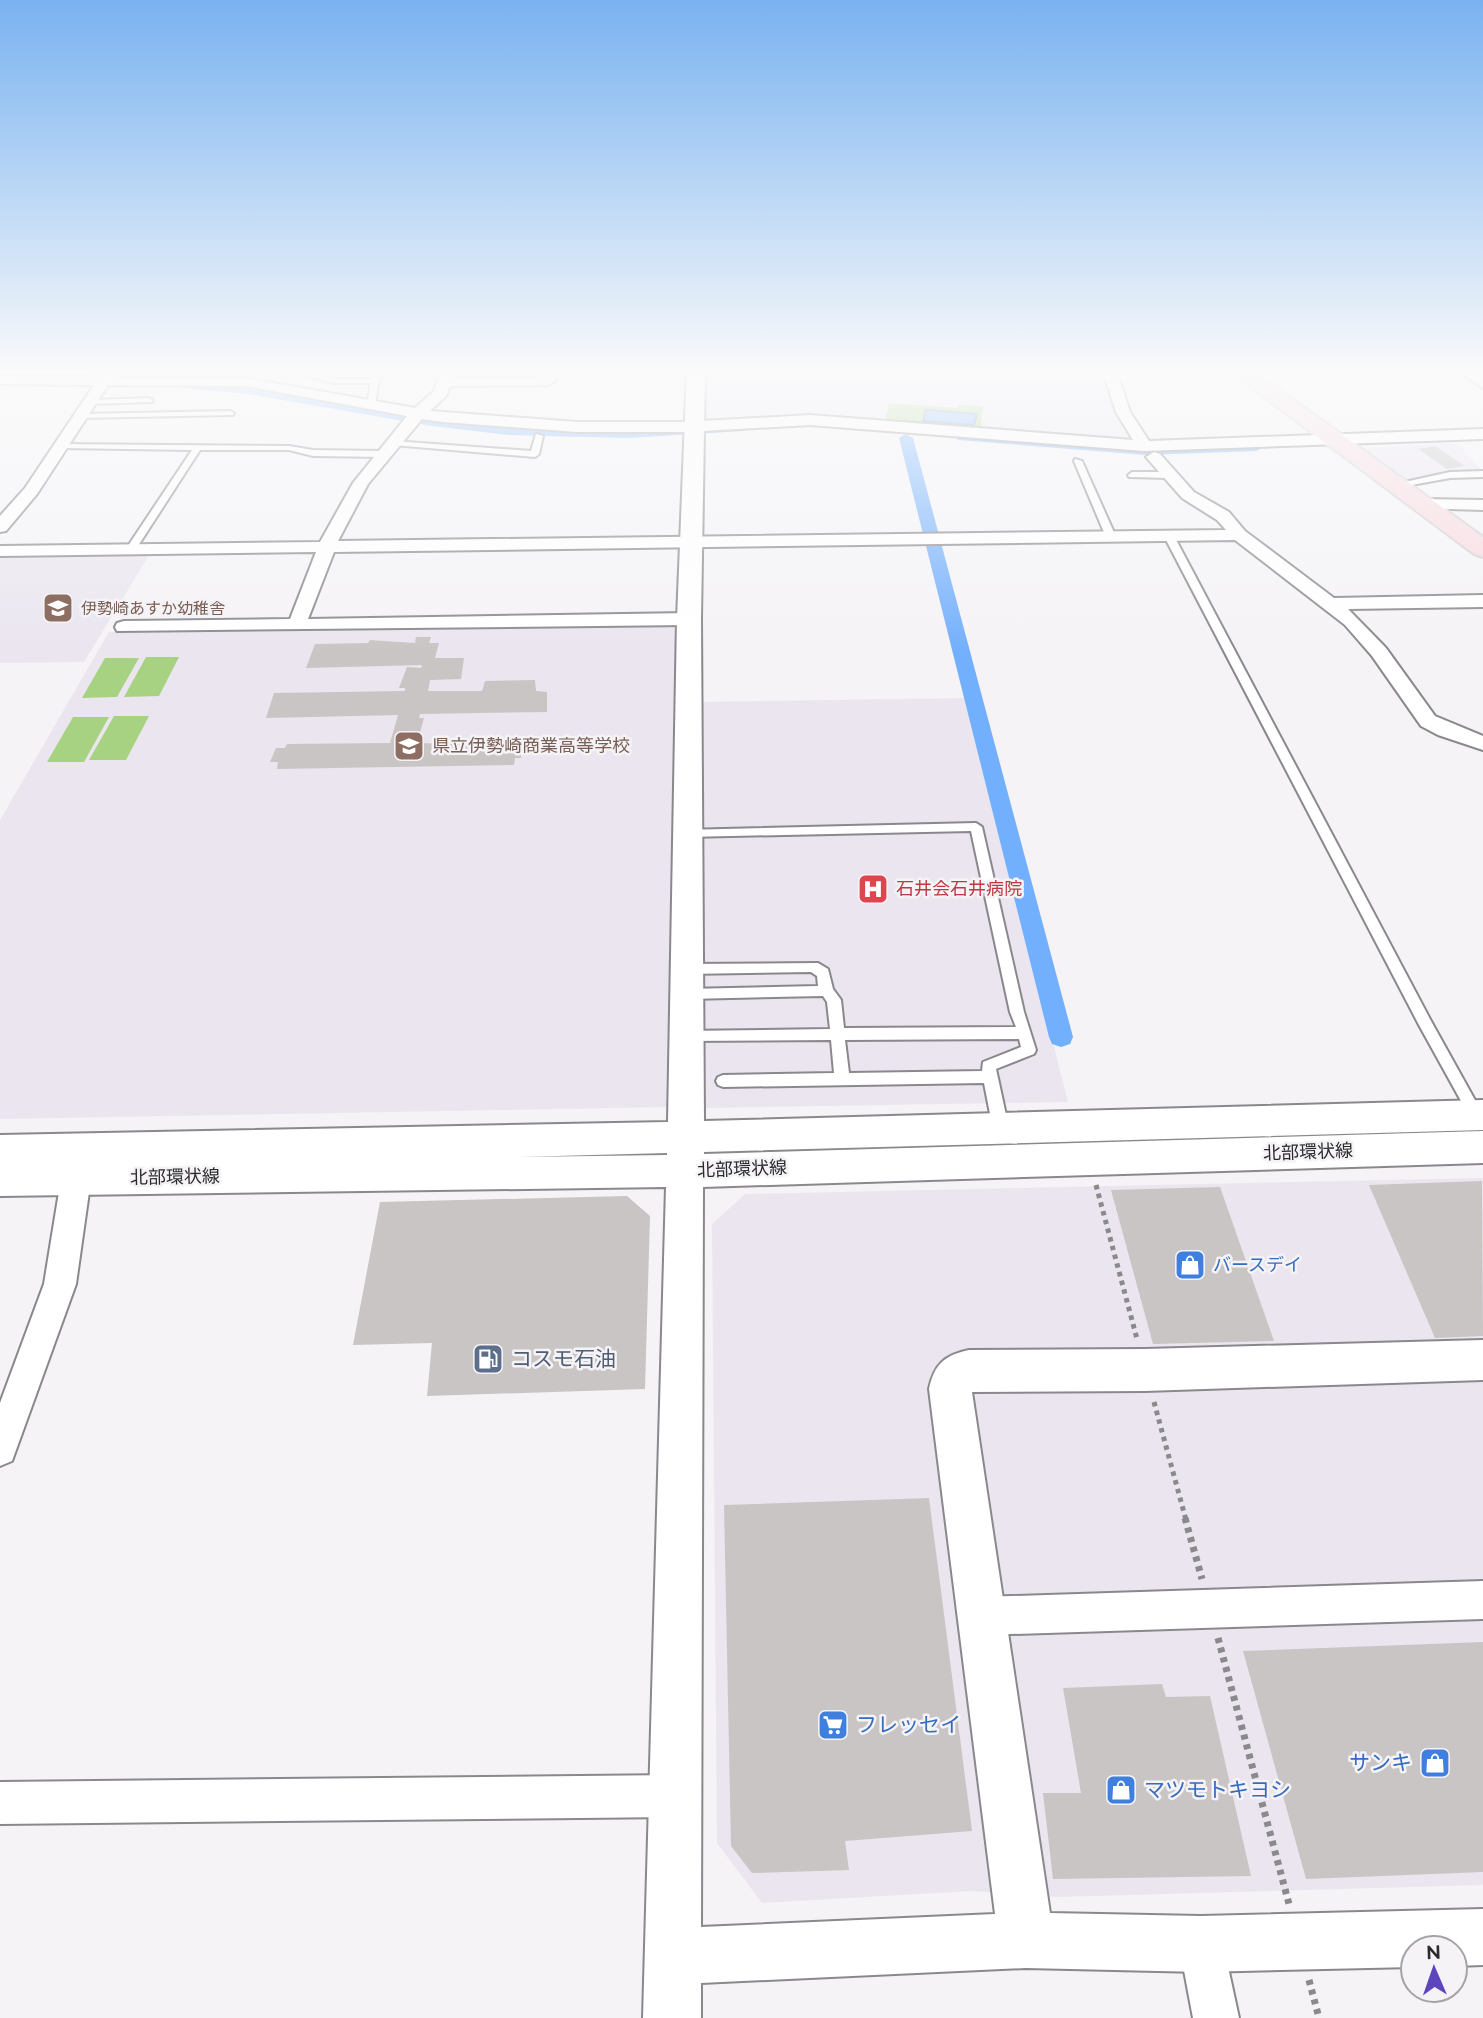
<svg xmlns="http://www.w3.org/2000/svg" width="1483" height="2018" font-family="Raleway,'Noto Sans JP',sans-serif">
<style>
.built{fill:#eae5ef}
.green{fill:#a7d282}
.water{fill:#72affc;stroke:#5d87be;stroke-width:2}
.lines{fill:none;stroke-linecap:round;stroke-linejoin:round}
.canal{fill:#72affc;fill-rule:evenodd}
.building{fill:#c9c5c4}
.service-casing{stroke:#8a888c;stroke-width:4}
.minor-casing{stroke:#8a888c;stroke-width:4}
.tertiary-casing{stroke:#8a888c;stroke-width:4}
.primary-casing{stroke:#d0d0d1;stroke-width:4}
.path-far1{stroke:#8a898b;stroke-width:5;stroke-dasharray:4.5 4.5;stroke-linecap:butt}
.path{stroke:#8a898b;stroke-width:7;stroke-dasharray:5 5;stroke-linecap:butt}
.service{fill:#fff;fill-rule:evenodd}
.minor{fill:#fff;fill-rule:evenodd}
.tertiary{fill:#fff;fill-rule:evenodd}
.primary{fill:#f8d9df;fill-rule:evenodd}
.labels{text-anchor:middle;stroke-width:5;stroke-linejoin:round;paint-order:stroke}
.far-education-label{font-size:16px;fill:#785e54;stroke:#f5f3f6;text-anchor:start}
.education-label{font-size:18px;fill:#785e54;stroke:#f5f3f6;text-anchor:start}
.health-label{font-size:18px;fill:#be3a42;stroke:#f5f3f6;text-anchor:start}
.street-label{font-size:18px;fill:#2b2b2c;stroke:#f5f3f6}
.shop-label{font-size:18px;fill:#366cbe;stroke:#f5f3f6;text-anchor:start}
.near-service-label{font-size:21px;fill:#4e5e75;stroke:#f5f3f6;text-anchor:start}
.near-shop-label{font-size:21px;fill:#366cbe;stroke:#f5f3f6;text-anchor:start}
</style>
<rect width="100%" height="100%" fill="#f5f3f6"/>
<path class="built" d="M706,369h398l30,71 -6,2 -307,-25 -112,4 -4,-2z
M1457,442l26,30 -77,9 -8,-1 -44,-31z
M151,552l-67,110 -84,1v-108z
M680,623l-10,484 -670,12v-299l109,-188z
M966,698l102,404 -362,6 -6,-406z
M1483,1178v707l-425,12 -87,-6 -209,12 -45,-60 -5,-619 33,-30z"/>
<path class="green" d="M889,403l69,5 1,-3 24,1 -2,23 -96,-7z
M146,657h33l-20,39 -35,1z
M105,658h34l-22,39 -35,1z
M114,716h35l-23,44h-37z
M73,717h36l-25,45h-37z"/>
<path class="water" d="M926,410l51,4 -3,11 -51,-4z"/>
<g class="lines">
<path class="canal" d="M186,381c84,4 164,25 246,37 104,15 208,14 312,5l7,4 -7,4 -116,7 -120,-3 -76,-9 -184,-32 -67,-6 -2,-3z
M962,433l184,14 111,-4 7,4 -7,4 -111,4 -189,-15v-6z
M906,434l7,4 160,599 -3,7 -9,3 -9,-3 -3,-7 -150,-599z"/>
</g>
<path class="building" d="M1435,446l30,20 -18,3 -29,-20z
M416,637h15l-2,6h10l-4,15h29l-3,21 -31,1 -2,11h54l3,-10 50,-1 1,11 11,1v20l-127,2 -1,4h5l-5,18 -6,2 -1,5 109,2v13h-6l-1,7 -237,4 1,-7h-8l6,-14h9l2,-4 103,-1 8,-28 -132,3 8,-25 131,-2v-3h-6l8,-21 14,1 1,-3 -116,3 9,-24 53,-1 2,-3 45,3z
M1482,1181l1,155 -48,2 -66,-153z
M1220,1187l54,154 -121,3 -42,-154z
M627,1196l23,20 -5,173 -218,7 5,-53 -79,2 27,-143z
M929,1498l43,333 -127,10 4,29 -97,3 -21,-27 -7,-341z
M1483,1642v230l-177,7 -63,-228z
M1162,1684l4,13 44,-1 41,180 -198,3 -10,-86h38l-18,-105z"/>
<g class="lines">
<g class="service-casing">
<path id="service" d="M289,369h13l31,10h40l4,-10h8l-7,16 -3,20 -4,2 -4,-2 4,-22h-39z
M149,398l4,2 -1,2 -62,2 -4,-2 4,-2z
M230,411l4,2 -1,2 -153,3 -4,-2 4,-2z
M536,434l7,2 -4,18 -4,3 -142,-12 -4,-2 4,-2 138,10z
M58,444l231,2 24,4 72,1 4,3 -4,3 -72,-1 -24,-6h-89l-64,99 -5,3 -5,-3 66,-99 -131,-2 -4,-2z
M1075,459l7,2 34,76 -2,2 -8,-2 -32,-76z
M1483,471v6l-33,1 -55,10 -4,-3 59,-13z
M1132,472h37l4,3 -4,3 -40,-1 -1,-2z
M1166,534l8,2 257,485 50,90v8l-5,2 -5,-2 -52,-94 -255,-489z
M976,823l6,4 42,185 12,38 -2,4 -38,15 13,60 -3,5 -5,1 -5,-1 -3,-5 -9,-46 -261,4 -5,-2 -2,-4 2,-4 5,-2 111,-2 -3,-33 -145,1 -5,-2 -2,-4 2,-4 149,-2 -3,-27 -4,-6 -136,3 -7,-5 7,-5 131,-3 -1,-10 -6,-4 -125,2 -7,-5 7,-5 132,-1 10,6 5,20 8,11 3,28 172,-1 -6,-15 -39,-181 -284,6 -4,-1 -2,-3 2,-3zM1019,1039l2,8 -38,15 -1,9 -133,2 -4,-33z"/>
</g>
<g class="minor-casing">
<path id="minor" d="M105,369h14l-5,8 132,1 169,30 19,-17 8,-22h14l-3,9 89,-1 1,-8h14l-2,12 -7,4 -98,1 -4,10 -16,15 147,11h107l126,-7 323,25 -17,-28 -14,-43h14l14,43 19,29 334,-12v10l-339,12 -334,-26 -126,7h-107l-134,-10 -21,-3 -54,65 -30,57 888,-11 -9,-10 -35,-22 -36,-41 8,-5 6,2 34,38 35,20 16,19 89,67 149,-3v12l-135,2 38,39 49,68 48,20v14l-45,-15 -17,-9 -49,-70 -27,-31 -110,-85 -901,12 -26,67 381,-6 9,6 -9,6 -572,6 -2,-4 2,-4 7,-2 166,-2 26,-67 -316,4v-10l320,-4 33,-59 54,-67 -161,-30 -138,-1 -71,109 -31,37 -6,1v-16l25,-28 69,-103 -94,-1v-8l100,1z
M1456,369h16l11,8v11z
M1422,499l61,1v10l-67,-2 -2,-4z
M85,1151l10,4 5,9 -11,28 -13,92 -64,177 -12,5v-63l44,-119 15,-92 16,-37z
M1483,1581v38l-501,16 -13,-6 -6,-13 6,-13 13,-6z
M675,1775l15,6 6,15 -6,15 -15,6 -675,7v-42z
M1201,1922l16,6 6,16 16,74h-46l-14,-74 6,-16z"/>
</g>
<g class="tertiary-casing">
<path id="tertiary" d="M687,369h18l-4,250 3,502 779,-21v30l-779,22v2l779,-23v32l-780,24 -2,740 294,-13 -66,-525c5,-24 15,-34 40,-39l176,-1 338,-9v40l-338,11 -173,1 78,521 151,3 282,-7v56l-28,1v-18h-42v19l-212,5 -175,-4 -325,15v35h-58l23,-831 -666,9v-61l668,-13 9,-503zM667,1153v2l-148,2z"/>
</g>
<g class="primary-casing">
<path id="primary" d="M1227,369h24l232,168v20l-9,-3z"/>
</g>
<path class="path-far1" d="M1096,1185l41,154
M1154,1402l32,118"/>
<path class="path" d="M1185,1518l17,61
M1218,1638l71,266
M1309,1980l10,38"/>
<use href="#service" class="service"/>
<use href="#minor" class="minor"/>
<use href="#tertiary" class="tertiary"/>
<use href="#primary" class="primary"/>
</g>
<linearGradient id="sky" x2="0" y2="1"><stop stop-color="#79b2f0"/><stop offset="0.57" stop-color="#fafafb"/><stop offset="1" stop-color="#fafafb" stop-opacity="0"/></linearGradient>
<rect width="1483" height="652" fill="url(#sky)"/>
<defs>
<g id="school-square" transform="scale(1.575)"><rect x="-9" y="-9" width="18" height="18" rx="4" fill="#8d6e63" stroke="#f5f3f6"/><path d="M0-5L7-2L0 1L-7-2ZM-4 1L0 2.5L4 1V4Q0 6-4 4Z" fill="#fff"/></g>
<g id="hospital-square" transform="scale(1.575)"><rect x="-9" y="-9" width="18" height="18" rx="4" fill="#e0444e" stroke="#f5f3f6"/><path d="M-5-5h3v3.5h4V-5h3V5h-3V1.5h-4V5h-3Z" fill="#fff"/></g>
<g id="shop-square" transform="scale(1.575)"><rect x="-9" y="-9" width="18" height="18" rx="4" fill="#3f7fe0" stroke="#f5f3f6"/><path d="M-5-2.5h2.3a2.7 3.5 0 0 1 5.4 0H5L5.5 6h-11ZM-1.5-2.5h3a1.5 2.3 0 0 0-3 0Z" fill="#fff"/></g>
<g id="fuel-square" transform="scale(1.575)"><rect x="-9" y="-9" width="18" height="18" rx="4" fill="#5c6f8a" stroke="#f5f3f6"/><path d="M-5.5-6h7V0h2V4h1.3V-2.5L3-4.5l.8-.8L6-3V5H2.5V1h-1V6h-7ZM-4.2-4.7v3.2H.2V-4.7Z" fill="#fff"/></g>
<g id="supermarket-square" transform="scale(1.575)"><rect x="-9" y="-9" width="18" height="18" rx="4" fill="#3f7fe0" stroke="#f5f3f6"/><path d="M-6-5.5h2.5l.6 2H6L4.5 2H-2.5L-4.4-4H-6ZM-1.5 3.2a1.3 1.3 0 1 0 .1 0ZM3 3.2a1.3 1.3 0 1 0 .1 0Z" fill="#fff"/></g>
</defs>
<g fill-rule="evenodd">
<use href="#school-square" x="58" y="608"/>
<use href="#school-square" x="409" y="746"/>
<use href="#hospital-square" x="873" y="889"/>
<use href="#shop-square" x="1190" y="1265"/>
<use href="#fuel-square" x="488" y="1359"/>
<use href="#supermarket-square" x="833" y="1725"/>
<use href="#shop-square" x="1435" y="1763"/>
<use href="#shop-square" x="1121" y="1790"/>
</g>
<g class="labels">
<g class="far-education-label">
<text x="81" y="614">伊勢崎あすか幼稚舎</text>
</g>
<g class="education-label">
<text x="432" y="752">県立伊勢崎商業高等学校</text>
</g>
<g class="health-label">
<text x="896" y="895">石井会石井病院</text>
</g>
<g class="street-label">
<text transform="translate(1308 1152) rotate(-2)" y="6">北部環状線</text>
<text transform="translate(742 1169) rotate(-2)" y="6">北部環状線</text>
<text transform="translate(175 1177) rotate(-1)" y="6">北部環状線</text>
</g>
<g class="shop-label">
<text x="1213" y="1271">バースデイ</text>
</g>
<g class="near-service-label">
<text x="511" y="1366">コスモ石油</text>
</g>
<g class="near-shop-label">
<text x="856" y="1732">フレッセイ</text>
<text x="1412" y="1770" text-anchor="end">サンキ</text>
<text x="1144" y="1797">マツモトキヨシ</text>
</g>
</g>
<g transform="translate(1434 1969) rotate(358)"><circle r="33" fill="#f5f3f6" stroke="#a4a3a5" stroke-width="2"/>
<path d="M0-5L12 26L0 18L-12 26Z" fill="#5d45be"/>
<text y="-10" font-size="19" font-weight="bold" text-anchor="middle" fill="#2b2b2c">N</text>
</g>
</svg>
